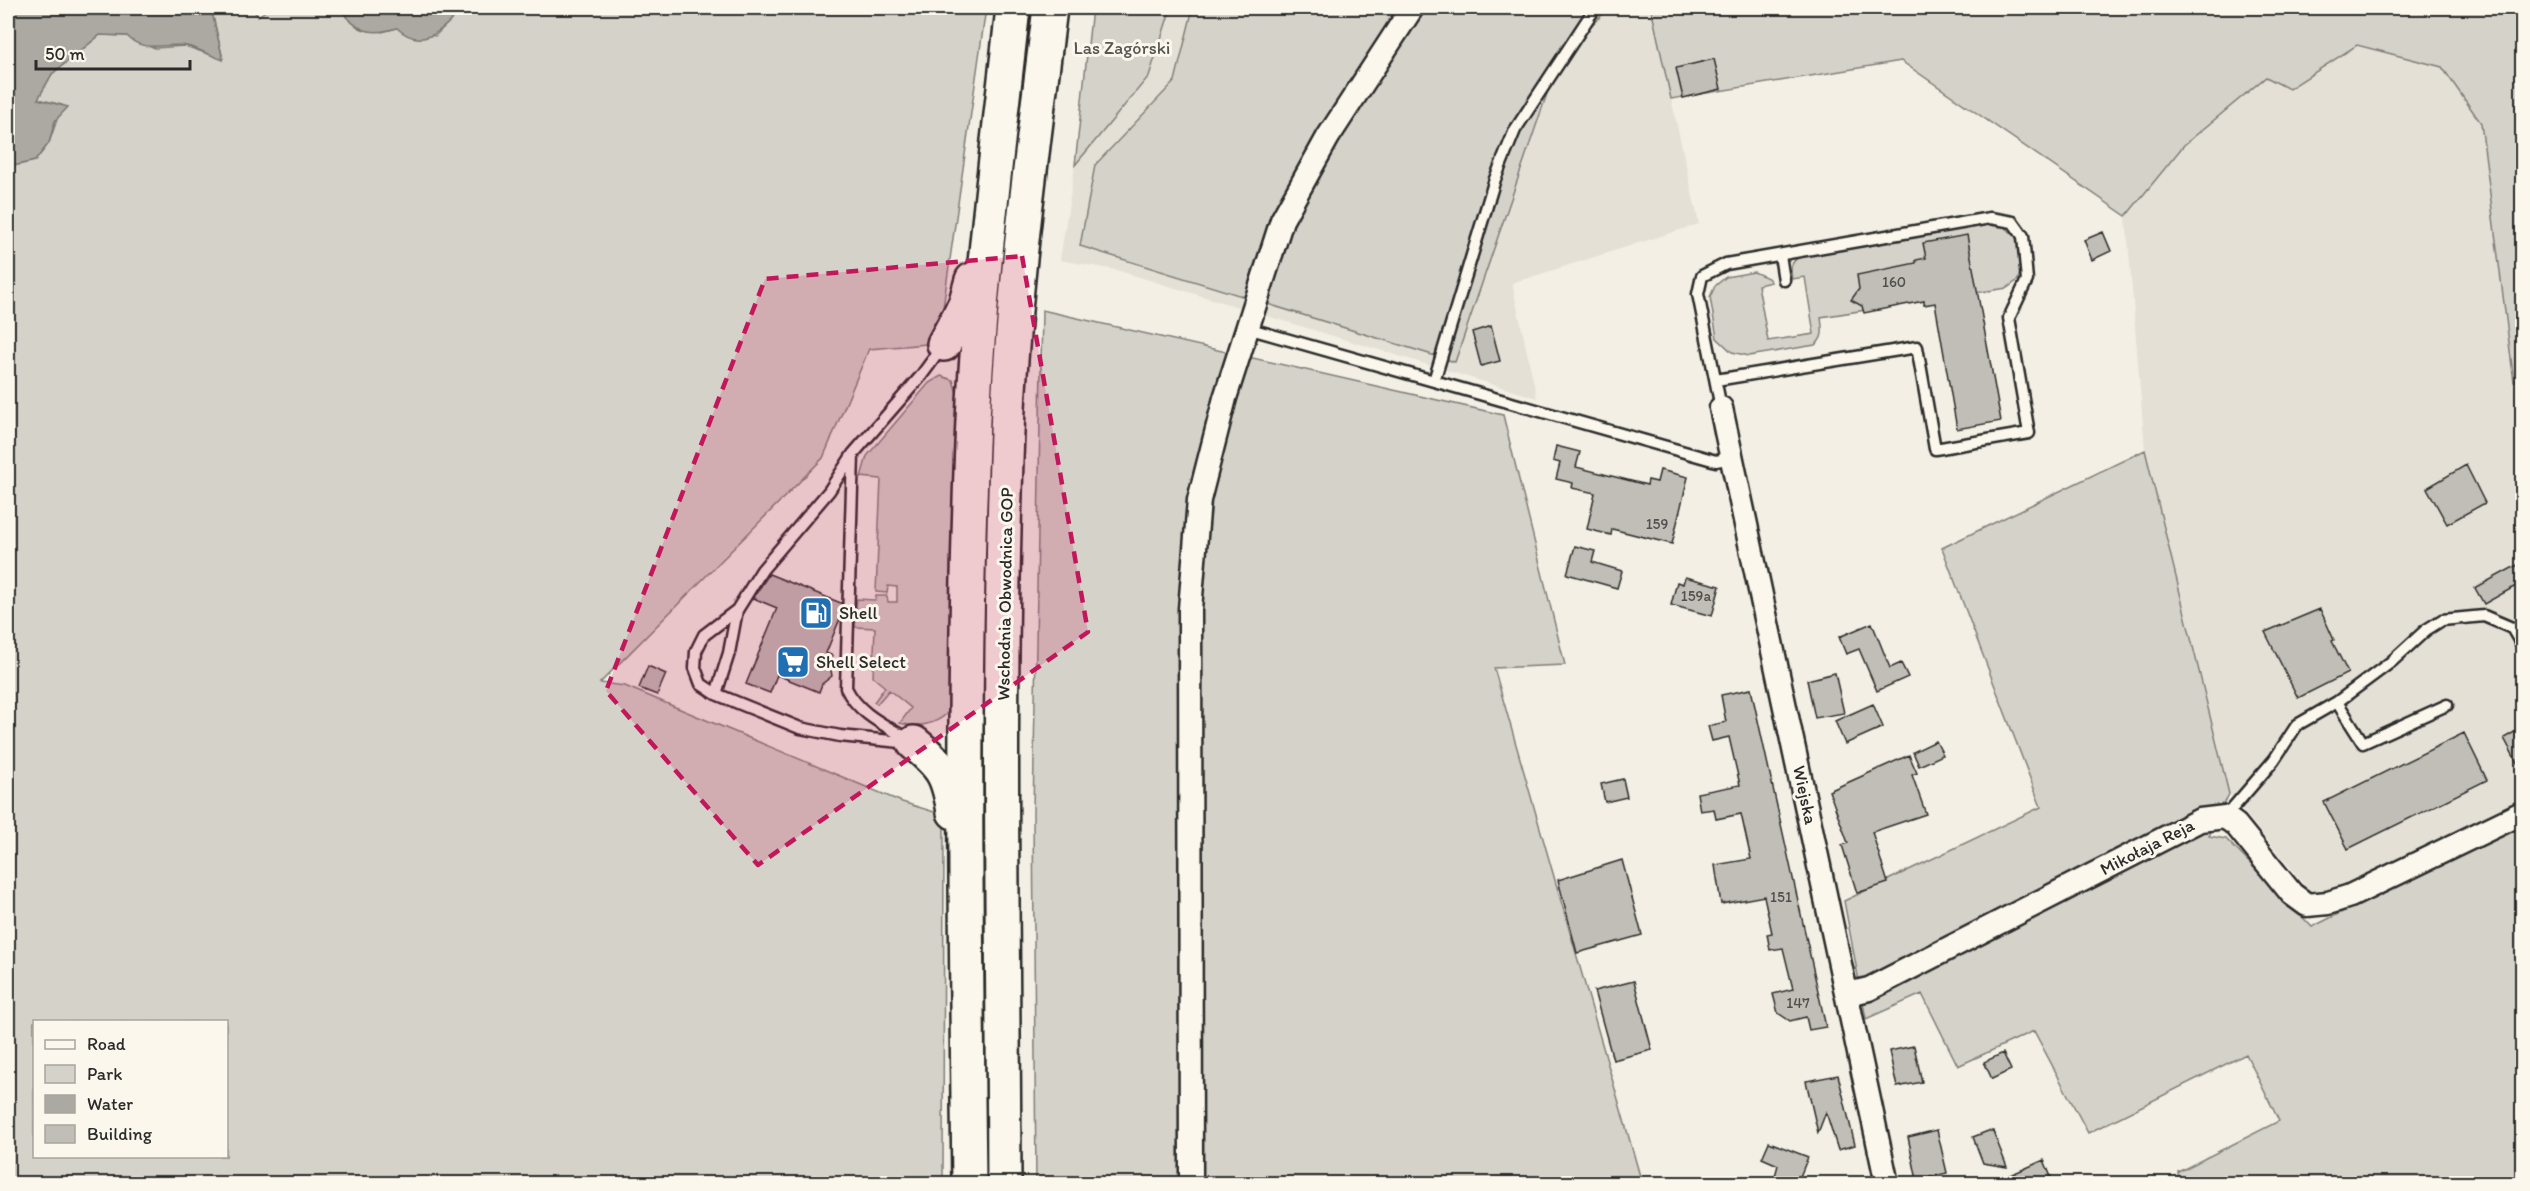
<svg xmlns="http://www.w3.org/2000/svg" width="2530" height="1191" font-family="Itim,sans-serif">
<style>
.built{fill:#e4e0d6}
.green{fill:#d5d2c9;stroke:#807e7a;stroke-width:1.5;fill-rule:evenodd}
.water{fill:#aca9a2;stroke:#787772;stroke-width:1.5}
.building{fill:#c0beb6;stroke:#2b2b2b;stroke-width:1.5}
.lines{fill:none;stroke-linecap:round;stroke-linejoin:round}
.service-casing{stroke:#2b2b2b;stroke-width:15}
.minor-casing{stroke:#2b2b2b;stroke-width:27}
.motorway-casing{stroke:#2b2b2b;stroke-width:38}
.service{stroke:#fbf7ec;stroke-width:10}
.minor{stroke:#fbf7ec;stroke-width:22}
.motorway{stroke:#fbf7ec;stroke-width:33}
.marked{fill:#c2185b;fill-opacity:0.2;stroke:#c2185b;stroke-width:4.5;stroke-dasharray:12 8;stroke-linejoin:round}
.labels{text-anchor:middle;stroke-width:6;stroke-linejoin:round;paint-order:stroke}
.number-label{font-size:15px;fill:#50504e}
.park-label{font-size:18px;fill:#565552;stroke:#fbf7ec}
.street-label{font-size:18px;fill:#2b2b2b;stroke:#fbf7ec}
.poi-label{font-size:18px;fill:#2b2b2b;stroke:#fbf7ec;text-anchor:start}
</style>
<rect width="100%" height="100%" fill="#f3efe4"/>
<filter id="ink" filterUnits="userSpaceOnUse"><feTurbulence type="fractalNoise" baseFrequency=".0167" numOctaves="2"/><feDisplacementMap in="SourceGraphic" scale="12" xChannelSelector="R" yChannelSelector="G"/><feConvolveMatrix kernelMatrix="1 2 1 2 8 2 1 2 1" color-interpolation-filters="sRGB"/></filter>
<g filter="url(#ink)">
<path class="built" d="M1171,8h480l48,216 -187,59 25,115 -421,-128 -56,-10 15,-95 74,-89z
M2357,45l85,22 39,56 33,259 8,54v370l-181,87 -29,1 -83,-100 -84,-344 -19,-234 58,-71 82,-68 23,11z"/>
<path class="green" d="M211,8h41l6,8 12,-8h71l6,10 35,14 15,-4 38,8 28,-28h523l-48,335 -69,6 -46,109 -223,225 25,3 277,116 42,13 -1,368h-935v-1016l27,-6 14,-18 13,-38 -24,-6 14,-25 48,-39 27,1 28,12 30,-2 38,13zM34,1022h192v134h-192z
M1092,8h79l-22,68 -74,89z
M1193,8h416l-49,48 -105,306 -375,-116 15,-81 80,-84z
M1651,8h871v369l-8,5 -33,-259 -39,-56 -85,-22 -68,44 -23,-12 -82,68 -58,71 -225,-155 -230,38z
M1987,224l17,2 12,11 5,31 -3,12 -11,8 -186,29c1,12 4,20 -6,28l-66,11 -17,-4 -15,-14 -7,-41 5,-11 11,-9 28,-5 14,6 3,4 -13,3 10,56 46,-7 -9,-57 -13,2c-2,-12 -2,-17 9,-23z
M1042,310l461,105 62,250 -71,3 148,515 -606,1 -3,-371z
M941,376l12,4 5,17 -10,315c-11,13 -32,16 -48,11l11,-15 -22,-18 -12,14 -3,-2 11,-15 -12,-10 2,-49 -20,-1 1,-14 9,2v-7l-9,1 1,-10 18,1 1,-4h11l1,6h9v-15l-9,-1 -1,7 -11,-1 5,-113 -20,-2 6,-21 62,-73z
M2145,450l84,344 -20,42 17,3 86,88 210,-104v360h-343l-1,-11 101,-51 -33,-67 -158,79 -54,-102 -76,35 -36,-72 -56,25 -22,-118 197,-94 -99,-259z"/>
<path class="water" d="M8,8h203l12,52c-11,-4 -24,-11 -36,-14 -22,-4 -43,8 -60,-10l-27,-1 -48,39 -14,25 30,8 -13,14 -6,22 -14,18 -27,6z
M341,8h122c-19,19 -39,45 -66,20 -26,8 -42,4 -56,-20z"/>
<path class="building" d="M1714,59l7,30 -38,9 -7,-30z
M2103,232l8,19 -19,9 -8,-20z
M1967,235l34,186 -44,8 -22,-126 -11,2v-4l-60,12 -2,-7 -11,-6 8,-11 -2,-14 59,-12v-3l10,-2 -3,-15z
M1491,326l9,35 -19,5 -9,-34z
M1556,446l24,6 -4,15 71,18 1,-5 9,2 3,-12 28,7 -16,67 -60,-15 -1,6 -24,-6 8,-36 -23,-5 1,-5 -17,-4 4,-16 -7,-2z
M2466,465l19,38 -38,21 -20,-36z
M1575,546l20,5 -3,11 30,9 -5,17 -50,-14z
M2523,562v20l-39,22 -9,-16z
M769,574l72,29v13l-15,37 7,3 -3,9 2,11 -10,8 -3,8 -42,-17 -7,18 -24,-9 31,-76 -24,-10z
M1685,577l35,9 -8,30 -41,-11 6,-23 6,2z
M2320,609l14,31 -2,1 16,32 -50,25 -33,-66z
M1872,623l18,45 11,-5 7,14 -31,14 -18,-42 -13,5 -7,-17z
M648,666l18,8 -9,21 -18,-7z
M1835,673l9,40 -29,5 -8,-38z
M1751,689l75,338 -17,3 -3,-13 -16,4 -12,-8 -5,-19 20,-5 -10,-41 -13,2 -3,-16 5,-1 -8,-37 -43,8 -6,-39 36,-6 -10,-45 -25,5 -2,-10 -14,2 -3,-18 43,-8 -11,-48 -17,4 -4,-15 18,-4 -5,-27z
M1873,704l10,23 -38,17 -10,-23z
M2523,727v47l-19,-36z
M2464,733l23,47 -139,69 -24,-47z
M1936,741l7,14 -24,11 -6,-14z
M1909,755l8,18 -5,2 14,39 -54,18 16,51 -31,10 -15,-48 6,-2 -19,-52z
M1623,779l4,18 -22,5 -4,-18z
M1622,860l20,75 -65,18 -19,-73z
M1634,981l18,69 -39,10 -19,-69z
M1914,1046l8,36 -25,5 -8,-36z
M2003,1053l8,17 -19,9 -8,-17z
M1838,1075l17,70 -17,5 -12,-38 -8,21 -12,-52z
M1937,1130l10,43 -30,7 -9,-43z
M1988,1131h5l14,36 -24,-4 -10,-26z
M1769,1142l39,15 -11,27 -22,-8 3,-11 -16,-7z
M2044,1160l7,17 -14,7h-47z"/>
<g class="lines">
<g class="service-casing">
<path id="service" d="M1780,255l4,25
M1247,328l469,133 15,-3
M1716,380l201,-33 18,102 94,-16 -20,-115 18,-38 -4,-44 -10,-14 -23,-4 -264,46 -24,12 -4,18 23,114
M1434,381l61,-202 20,-49 80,-122
M853,454l-24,37 -67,79 -25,40 -8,43 -13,41 84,34 40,8 71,7
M716,694l-15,-10 -6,-16 1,-17 8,-16 33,-25
M2337,702l26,41 84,-38
M911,741c-24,-15 -52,-26 -65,-53l7,-234 68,-78 22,-30
M2225,817l49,-57 23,-35 40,-23 54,-40 35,-32 16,-10 42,-4 28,12 10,17"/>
</g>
<g class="minor-casing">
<path id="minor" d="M1721,408l166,776
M1848,994l21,-5 331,-169 25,-3 11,8 56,69 15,11 21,-2 22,-7 172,-83
M1191,1184l-1,-575 9,-109 26,-102 57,-178 46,-83 84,-129"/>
</g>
<g class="motorway-casing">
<path id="motorway" d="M944,344l21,-39 7,-25
M914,743c29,24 34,32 40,69
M969,1184c-3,-255 -7,-510 4,-764 7,-138 25,-275 40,-412
M1004,1184c-1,-259 -7,-518 4,-776 7,-134 26,-268 42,-400"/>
</g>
<use href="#service" class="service"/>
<use href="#minor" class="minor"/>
<use href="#motorway" class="motorway"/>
</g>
</g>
<path class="marked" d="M1022,256l66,376 -330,233 -152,-174 159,-412z"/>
<defs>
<g id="fuel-square" transform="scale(1.725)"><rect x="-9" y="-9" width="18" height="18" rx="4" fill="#1f6fb2" stroke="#fbf7ec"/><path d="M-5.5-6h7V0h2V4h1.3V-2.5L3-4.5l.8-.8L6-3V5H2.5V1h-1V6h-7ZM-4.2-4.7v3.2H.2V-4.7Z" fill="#fff"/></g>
<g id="supermarket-square" transform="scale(1.725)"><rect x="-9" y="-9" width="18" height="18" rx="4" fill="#1f6fb2" stroke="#fbf7ec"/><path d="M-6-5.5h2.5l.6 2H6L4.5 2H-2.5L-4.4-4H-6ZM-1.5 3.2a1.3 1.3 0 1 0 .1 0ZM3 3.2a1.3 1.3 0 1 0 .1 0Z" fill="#fff"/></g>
</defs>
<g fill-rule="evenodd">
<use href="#fuel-square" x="816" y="613"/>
<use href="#supermarket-square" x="793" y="662"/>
</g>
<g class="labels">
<g class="number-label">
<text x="1894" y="287">160</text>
<text x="1657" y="529">159</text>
<text x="1696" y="601">159a</text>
<text x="1781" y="902">151</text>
<text x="1798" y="1008">147</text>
</g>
<g class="park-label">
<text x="1122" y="54">Las Zagórski</text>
</g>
<g class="street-label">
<text transform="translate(1005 594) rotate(-89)" y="6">Wschodnia Obwodnica GOP</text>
<text transform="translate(1805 795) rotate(78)" y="6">Wiejska</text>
<text transform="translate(2147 847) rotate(-27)" y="6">Mikołaja Reja</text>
</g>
<g class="poi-label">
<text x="839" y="619">Shell</text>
<text x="816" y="668">Shell Select</text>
</g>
</g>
<rect width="2530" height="1191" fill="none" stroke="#fbf7ec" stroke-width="30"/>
<rect x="15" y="15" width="2500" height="1161" fill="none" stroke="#2b2b2b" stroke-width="2" filter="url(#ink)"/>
<rect x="33" y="1020" width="195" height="138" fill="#fbf7ec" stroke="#a8a59f" stroke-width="1.5"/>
<rect x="45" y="1040" width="30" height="9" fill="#fbf7ec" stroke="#a8a59f" stroke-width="1.5"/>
<text x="87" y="1050" font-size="18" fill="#2b2b2b">Road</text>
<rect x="45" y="1065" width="30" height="18" fill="#d5d2c9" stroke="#a8a59f" stroke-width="1.5"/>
<text x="87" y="1080" font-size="18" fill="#2b2b2b">Park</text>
<rect x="45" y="1095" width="30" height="18" fill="#aca9a2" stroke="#a8a59f" stroke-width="1.5"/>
<text x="87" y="1110" font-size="18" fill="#2b2b2b">Water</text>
<rect x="45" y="1125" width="30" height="18" fill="#c0beb6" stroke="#a8a59f" stroke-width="1.5"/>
<text x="87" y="1140" font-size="18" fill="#2b2b2b">Building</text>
<path d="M36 60v9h154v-9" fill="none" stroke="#2b2b2b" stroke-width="3"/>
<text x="45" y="60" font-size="18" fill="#2b2b2b" stroke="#fbf7ec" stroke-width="4.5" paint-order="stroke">50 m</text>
</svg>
